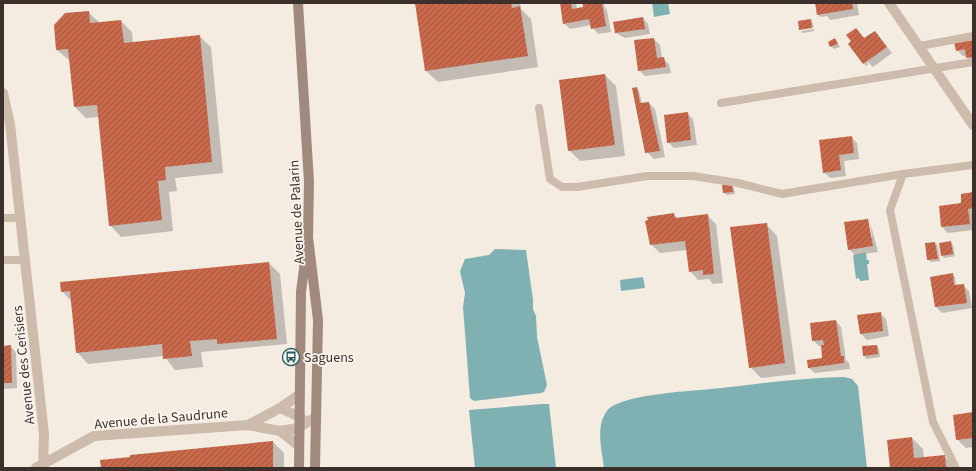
<svg xmlns="http://www.w3.org/2000/svg" width="976" height="471" font-family="'Source Sans 3',sans-serif">
<style>
.water{fill:#7fb0b2}
.shadow{fill:#0003}
.building{fill:url(#building-hatch)}
.lines{fill:none;stroke-linecap:round;stroke-linejoin:round}
.service{stroke:#cdbbac;stroke-width:8}
.minor{stroke:#cdbbac;stroke-width:10}
.tertiary{stroke:#cdbbac;stroke-width:10}
.secondary{stroke:#a18a7d;stroke-width:10}
.labels{text-anchor:middle;stroke-width:3.5;stroke-linejoin:round;paint-order:stroke}
.street-label{font-size:14px;fill:#3b302b;stroke:#fbf5ee}
.poi-label{font-size:14px;fill:#3b302b;stroke:#fbf5ee;text-anchor:start}
</style>
<defs>
<pattern id="building-hatch" width="6" height="6" patternUnits="userSpaceOnUse"><rect width="6" height="6" fill="#c8694b"/><path d="M-1 1l2-2M0 6l6-6M5 7l2-2" fill="none" stroke="#a4573f"/></pattern>
</defs>
<rect width="100%" height="100%" fill="#f4ebe1"/>
<path class="water" d="M652,3h16l2,11 -16,3z
M495,249l31,1 7,50v9l3,7 1,21 10,48 -3,7 -3,1 -67,8 -4,-3 -7,-91 2,-14 -5,-22 5,-12 24,-4z
M866,253l1,7h2v4h-2l2,16 -9,1 -1,-3 -3,1 -3,-24z
M643,277l2,11 -24,3 -1,-11z
M844,377l8,2 6,7 9,82h-263c-2,-17 -9,-42 3,-57 14,-18 91,-20 115,-23 40,-5 81,-10 122,-11z
M542,404h7l7,64h-81l-6,-58z"/>
<path class="shadow" d="M416,3h104l1,6 10,10 7,48 -100,15 -12,-11z
M561,3h15l1,6 8,-1 -1,-5h19l4,8 4,21 -13,2 -7,-9 -21,4 -6,-6z
M778,3h12l-10,1z
M818,3h39l2,12 -29,5 -3,-4 -6,1 -3,-2z
M88,12l12,11 21,-2 11,11 1,11 66,-7 12,11 12,126 -48,5 2,13 -8,1 4,39 -52,6 -11,-12 -11,-108 -13,1 -11,-11 -5,-46 -13,-11z
M643,18l5,6 2,10 -25,4 -9,-5 -2,-11z
M811,20l3,7 -13,2v2l-2,-10z
M814,29v2l-11,2 -2,-2z
M856,29l9,10 10,-7 17,21 -19,14 -6,-6 1,4 -2,1 -17,-22z
M654,39l6,6 2,13 7,6 2,9 -26,3 -6,-6z
M835,40l5,7 -6,2 -3,-3z
M973,41v22l-6,-8 -4,1 -6,-6z
M605,75l11,11 9,70 -45,5 -11,-11z
M637,88l2,3 3,13 7,-1 6,6 10,48 -11,2 -8,-8z
M687,113l6,6 4,26 -23,3 -6,-6z
M851,137l6,6 2,16 -15,2 2,15 -16,2 -6,-6z
M731,185l3,3 1,6 -8,1 -3,-2z
M973,193v37l-25,3 -6,-6 -2,-20 24,-3z
M674,215l4,3 29,-3 9,9 7,59 -10,1 -4,-5 -11,1 -8,-9 -3,-21 -27,3 -9,-9 -5,-23z
M868,220l2,1h-2l2,17h2l-2,-16 8,30 -23,3 -6,-6z
M766,224l11,12 19,138 -35,4 -11,-11z
M950,242l3,3 2,11 -10,2 -3,-2z
M935,243l3,3 2,15 -9,1 -3,-3z
M269,263l11,11 7,70 -86,8 2,15 -28,3 -11,-14 -76,8 -11,-12 -5,-50 -10,-11z
M952,274l3,3 1,9 7,-1 6,6 3,17 -30,5 -6,-6z
M880,313l6,6 3,17 -22,4 -6,-6z
M836,321l5,6 5,33 3,3 1,6 -35,4 -6,-5 15,-9 -2,-13h-3l-6,-6z
M10,346l6,6 1,36 -14,1v-42z
M877,346l2,3 1,8 -13,2 -3,-3z
M973,413v34l-7,1 -9,-9z
M912,438l11,11 1,9 20,-2 11,12h-64z
M273,442l11,11v15h-182z"/>
<path class="building" d="M415,3h96l1,5 8,-2 8,50 -103,15z
M560,3h11l1,6 11,-2v-4h19l4,23 -15,3 -2,-10 -26,5z
M815,3h37l1,6 -36,6z
M89,11l1,12 31,-3 3,23 76,-8 12,127 -47,5 1,13 -8,1 4,39 -53,6 -12,-121 -23,2 -6,-58 -12,1 -2,-25 11,-12z
M643,17l2,12 -30,4 -2,-11z
M811,19l1,9 -13,2 -1,-9z
M856,28l8,10 11,-7 12,16 -24,17 -15,-20 3,-3 -5,-6z
M654,38l3,20 7,-1 2,10 -28,4 -4,-31z
M835,38l3,6 -8,3 -2,-5z
M973,40v17l-7,1 -1,-9 -9,2 -2,-9z
M605,74l10,71 -47,6 -9,-71z
M637,87l3,16 9,-1 11,49 -15,2 -13,-65z
M688,112l3,28 -24,3 -3,-28z
M852,136l2,17 -15,2 2,15 -18,3 -4,-33z
M732,184l1,8 -10,1 -1,-8z
M973,192v16l-5,1 2,15 -29,3 -2,-21 22,-3v-9z
M674,213l1,5 33,-4 6,60 -11,1v-5l-14,2 -4,-31 -35,4 -5,-24 3,-1 -1,-3z
M868,219l5,27 -25,4 -4,-28z
M767,223l18,140 -36,5 -19,-141z
M951,241l2,13 -12,2 -2,-13z
M935,242l3,17 -11,1 -2,-17z
M269,262l8,77 -60,5v-5l-27,2 2,15 -29,3 -1,-15 -86,9 -6,-62 -9,1 -1,-10z
M953,273l1,12 10,-1 3,19 -32,4 -5,-30z
M881,312l2,19 -23,3 -3,-19z
M836,320l5,36h3v7l-36,5 -1,-8 15,-2 -1,-13h3l-1,-5 -11,1 -2,-18z
M11,345l1,38h-9v-37z
M877,345l1,9 -15,2 -1,-10z
M973,412v26l-17,2 -3,-25z
M912,437l2,21 31,-3 1,13h-56l-3,-28z
M273,441v27h-172l-1,-8 30,-3v-2z"/>
<g class="lines">
<path class="service" d="M920,46l53,-10
M721,103l252,-41
M539,108l11,71 12,8h15l70,-11h46l45,7 44,11 121,-20
M3,218h18
M3,260h22
M956,468l-23,-46 -43,-212 13,-36 70,-9"/>
<path class="minor" d="M3,93l7,31 34,310 -1,34"/>
<path class="tertiary" d="M889,3l84,122
M280,408l18,8 8,6
M248,425l32,-17 19,-13
M280,431l19,15
M36,468l58,-32 154,-11 32,6 18,-3 18,-11"/>
<path class="secondary" d="M298,3l11,179 -1,55 10,83 -3,148
M299,468l2,-176 5,-39"/>
</g>
<defs>
<g id="bus-ring" transform="scale(0.9)"><circle r="9.5" fill="#fbf5ee" stroke="#1f5a5e" stroke-width="1.5"/><path d="M-5-6H5V4H4V6H2V4H-2V6H-4V4H-5ZM-3.5-4V0h7V-4ZM-3.5 1.2v1.5H-2V1.2ZM2 1.2v1.5H3.5V1.2Z" fill="#1f5a5e"/></g>
</defs>
<g fill-rule="evenodd">
<use href="#bus-ring" x="291" y="357"/>
</g>
<g class="labels">
<g class="street-label">
<text transform="translate(296 212) rotate(-93)" y="5">Avenue de Palarin</text>
<text transform="translate(23 365) rotate(-96)" y="5">Avenue des Cerisiers</text>
<text transform="translate(161 418) rotate(-5)" y="5">Avenue de la Saudrune</text>
</g>
<g class="poi-label">
<text x="304" y="362">Saguens</text>
</g>
</g>
<rect width="976" height="471" fill="none" stroke="#3b302b" stroke-width="8"/>
</svg>
